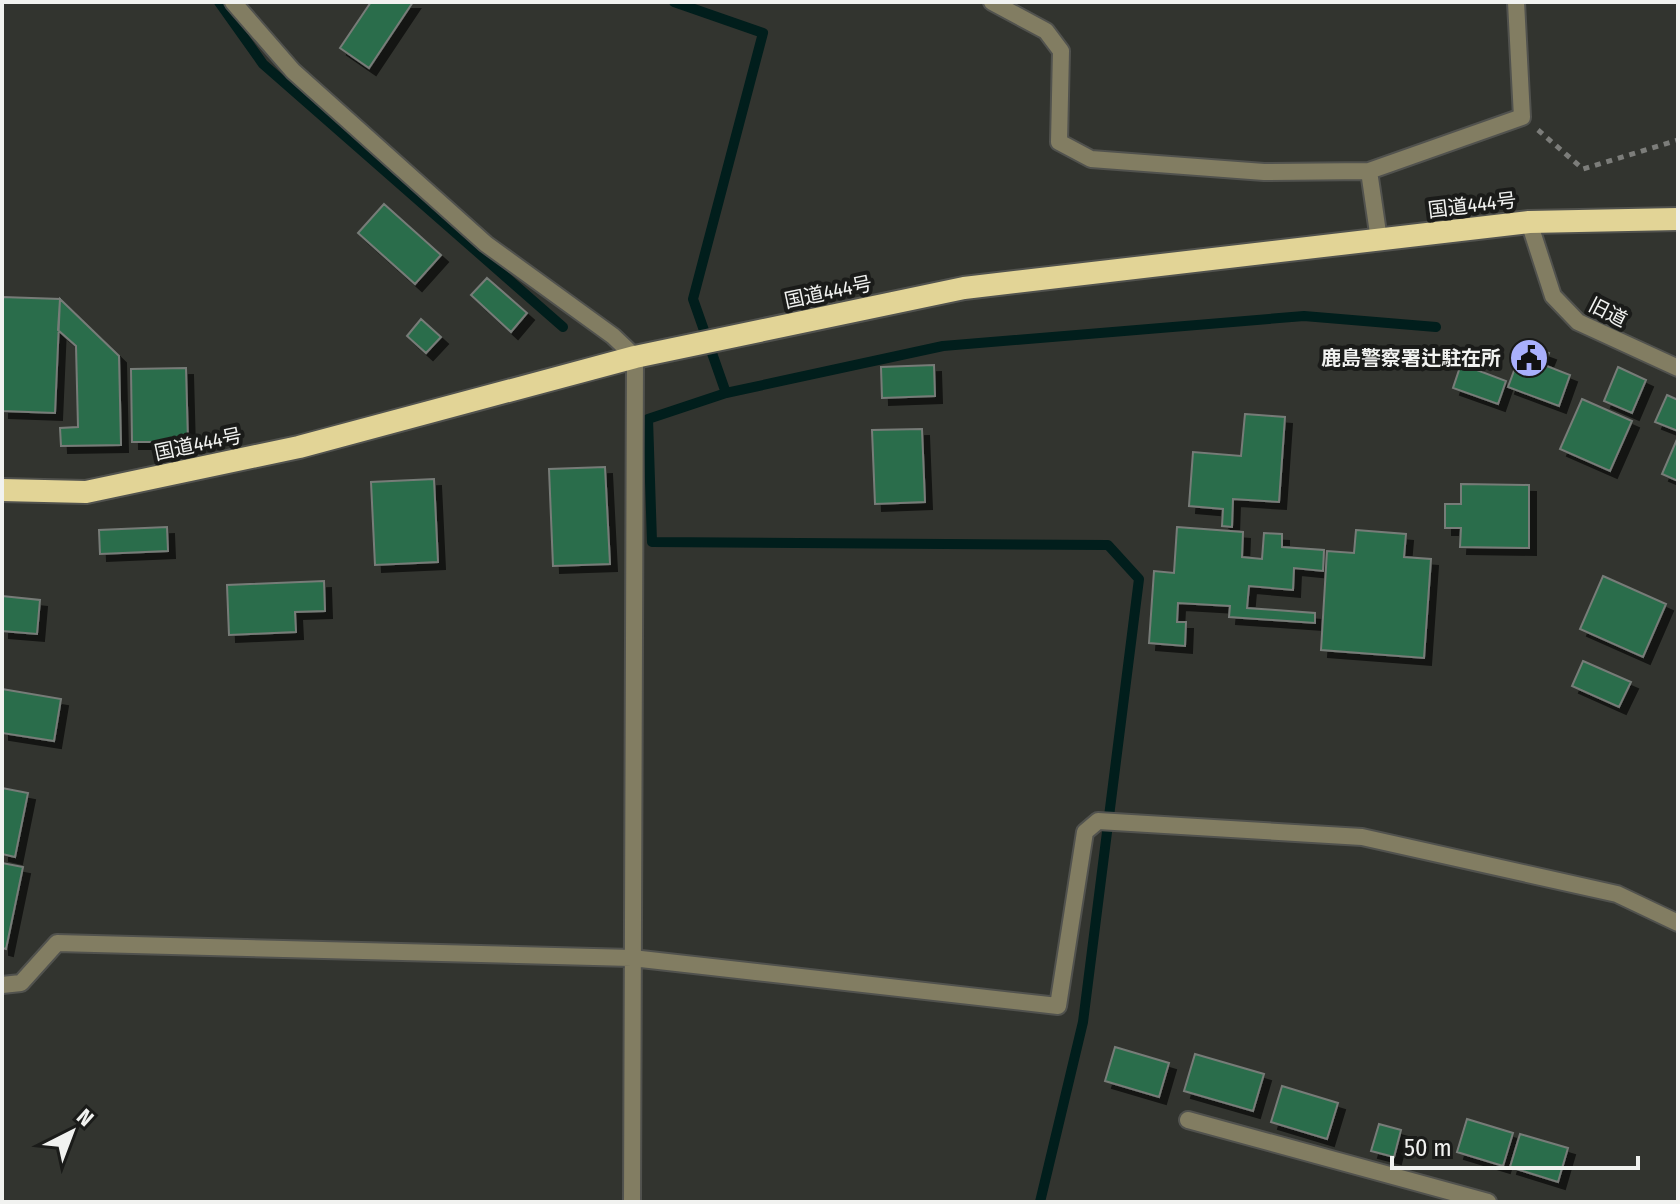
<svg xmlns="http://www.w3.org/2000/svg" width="1680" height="1204" font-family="'Fira Sans Condensed','Noto Sans JP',sans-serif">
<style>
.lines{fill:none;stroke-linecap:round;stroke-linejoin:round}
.stream{stroke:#011e1c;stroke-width:10}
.building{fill:#2a6d4b;stroke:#777c78;stroke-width:2;filter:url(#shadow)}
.minor-casing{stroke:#51524e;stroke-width:20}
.tertiary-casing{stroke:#51524e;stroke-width:20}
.trunk-casing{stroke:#51524e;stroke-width:26}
.path{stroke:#7c7d7a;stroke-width:5;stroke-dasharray:6 6;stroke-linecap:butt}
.minor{stroke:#827d62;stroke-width:16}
.tertiary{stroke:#827d62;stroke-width:16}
.trunk{stroke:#e2d496;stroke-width:22}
.labels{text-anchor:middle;stroke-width:8;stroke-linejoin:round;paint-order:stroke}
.street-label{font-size:20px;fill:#f1f2f0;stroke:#1a1b19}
.poi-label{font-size:20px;font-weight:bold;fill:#f1f2f0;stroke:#1a1b19;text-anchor:end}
</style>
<defs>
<filter id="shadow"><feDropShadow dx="7" dy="7" stdDeviation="0" flood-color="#0009"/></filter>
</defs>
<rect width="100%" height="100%" fill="#32342f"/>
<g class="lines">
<path class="stream" d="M219,2l44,62 300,263
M674,2l89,31 -70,266 33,94
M1040,1202l43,-180 56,-443 -31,-34 -456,-3 -4,-123 78,-26 217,-47 361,-30 132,11"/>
</g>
<path class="building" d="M371,2h42l-44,66 -29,-20z
M384,204l57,51 -26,29 -57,-51z
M487,278l40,35 -16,19 -40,-37z
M2,297l58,2 -5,114 -53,-2z
M60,299l59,57 2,89 -60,1 -1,-18 18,-1 -2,-81 -18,-16z
M421,319l20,18 -15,16 -19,-17z
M1524,344l25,9 -5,12 26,10 -11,31 -51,-19z
M1461,364l45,17 -8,23 -45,-16z
M934,365l1,31 -53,2 -1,-31z
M1618,367l28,13 -14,33 -28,-12z
M186,368l2,74h-56l-1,-73z
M1667,395l11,5v31l-23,-9z
M1582,399l50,22 -22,50 -50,-22z
M1245,414l40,3 -6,85 -46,-3 -1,28 -10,-1 1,-17 -34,-3 4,-54 48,4z
M922,429l3,73 -50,2 -3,-74z
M1678,437v44l-16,-7z
M605,467l5,97 -57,2 -4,-97z
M434,479l4,83 -63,3 -4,-83z
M1461,484l68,1v63l-69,-1 1,-19h-16v-24h16z
M167,527l1,24 -68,3 -1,-24z
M1177,527l66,5 -1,25 20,2 2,-26 18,1v13l42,3 -1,21 -29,-3 -1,22 -44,-4 -2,22 68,5v10l-86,-6 1,-11 -52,-3 -1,19h9l-1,24 -36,-3 5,-72 20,2z
M1356,530l50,4 -2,23 27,2 -7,99 -103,-8 6,-99 27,2z
M1603,576l63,28 -23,53 -63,-28z
M324,581l1,30 -30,1 1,20 -67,3 -2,-50z
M2,596l38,4 -3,34 -35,-3z
M1583,661l48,21 -12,25 -47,-21z
M2,689l59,10 -7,42 -52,-8z
M2,788l26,5 -13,64 -13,-3z
M2,863l21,4 -17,82 -4,-1z
M1115,1047l54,16 -10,34 -54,-16z
M1195,1054l69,20 -11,37 -69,-20z
M1282,1086l56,17 -11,36 -56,-17z
M1467,1119l46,14 -10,33 -46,-14z
M1379,1124l22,6 -7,27 -23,-6z
M1520,1134l48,14 -10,34 -48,-15z"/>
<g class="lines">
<g class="minor-casing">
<path id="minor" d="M233,2l60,69 193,173 127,92 22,21 -3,845
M992,2l54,29 15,20 -2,91 32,17 173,13 105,-1 153,-54 -6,-115
M1369,171l10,69
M2,985l19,-2 36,-40 575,15 426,48 27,-174 13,-11 264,16 255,57 61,29
M1188,1120l300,82"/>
</g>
<g class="tertiary-casing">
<path id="tertiary" d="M1529,222l24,74 25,26 100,46"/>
</g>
<g class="trunk-casing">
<path id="trunk" d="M2,490l84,2 213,-45 336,-90 329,-69 565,-66 149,-3"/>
</g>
<path class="path" d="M1538,130l45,39 95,-29"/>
<use href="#minor" class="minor"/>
<use href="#tertiary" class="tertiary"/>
<use href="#trunk" class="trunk"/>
</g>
<defs>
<g id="civic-disc" transform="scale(2)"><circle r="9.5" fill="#a9b0fc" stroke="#1a1b19"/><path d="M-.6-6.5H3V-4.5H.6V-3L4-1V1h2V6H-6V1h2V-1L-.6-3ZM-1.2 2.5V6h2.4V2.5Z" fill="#111"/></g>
</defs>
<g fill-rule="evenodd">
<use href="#civic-disc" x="1529" y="358"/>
</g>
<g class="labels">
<g class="street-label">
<text transform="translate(1472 205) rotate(-7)" y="7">国道444号</text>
<text transform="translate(828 292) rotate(-12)" y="7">国道444号</text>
<text transform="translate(1608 312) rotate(27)" y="7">旧道</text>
<text transform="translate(198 444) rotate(-12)" y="7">国道444号</text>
</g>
<g class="poi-label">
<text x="1501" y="365">鹿島警察署辻駐在所</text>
</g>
</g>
<rect width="1680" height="1204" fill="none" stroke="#f1f2f0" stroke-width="8"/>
<g transform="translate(72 1132) rotate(42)" stroke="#1a1b19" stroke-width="6" paint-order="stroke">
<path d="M0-6L14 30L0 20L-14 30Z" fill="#f1f2f0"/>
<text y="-12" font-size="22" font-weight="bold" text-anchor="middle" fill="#f1f2f0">N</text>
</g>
<path d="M1392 1156v12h246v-12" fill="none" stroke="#f1f2f0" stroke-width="4"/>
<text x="1404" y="1156" font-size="24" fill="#f1f2f0" stroke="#1a1b19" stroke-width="6" paint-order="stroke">50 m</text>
</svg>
